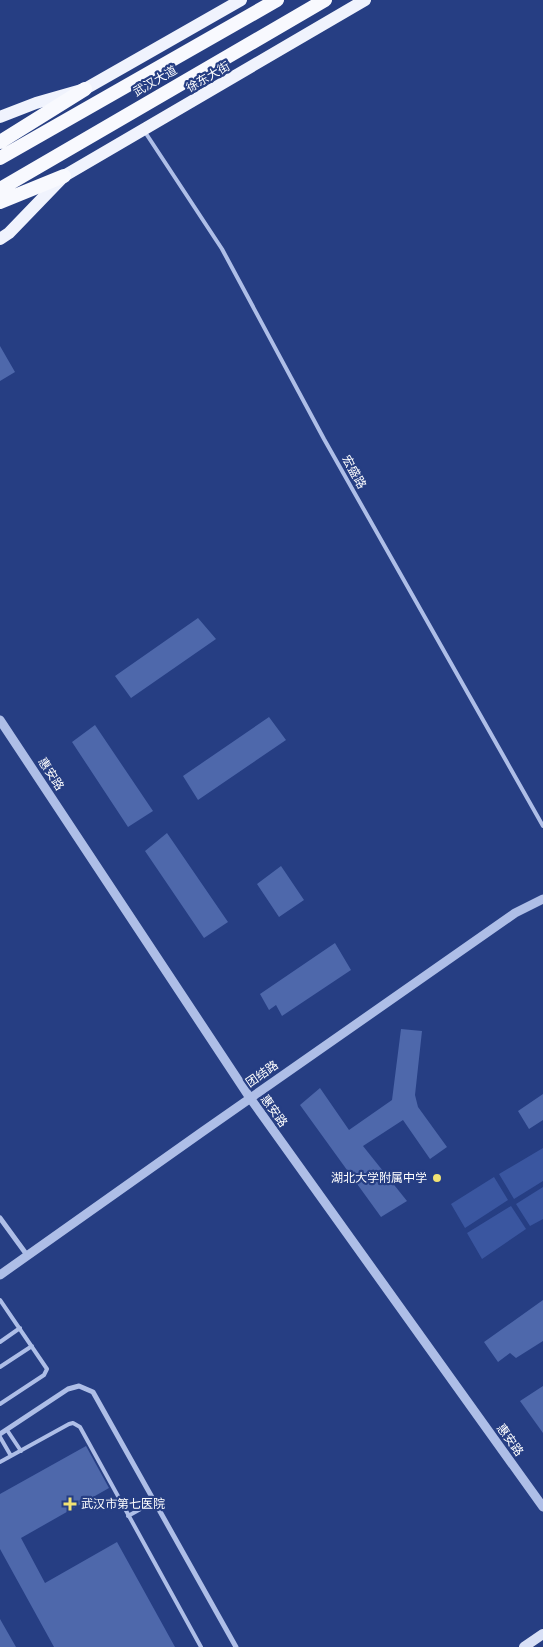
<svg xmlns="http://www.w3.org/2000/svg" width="543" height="1647" font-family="'IBM Plex Sans','Noto Sans SC',sans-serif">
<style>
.green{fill:#3a56a0}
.building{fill:#4e68ab}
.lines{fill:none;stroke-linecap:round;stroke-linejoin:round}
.service{stroke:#aebee7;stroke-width:4}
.minor{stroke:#aebee7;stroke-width:5}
.tertiary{stroke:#aebee7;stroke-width:9}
.secondary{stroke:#d8e0f6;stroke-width:10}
.primary{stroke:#f0f3fd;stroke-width:12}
.trunk{stroke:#f8f9fe;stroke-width:14}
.poi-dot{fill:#f1e273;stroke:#263e83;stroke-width:2}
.labels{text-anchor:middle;stroke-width:4.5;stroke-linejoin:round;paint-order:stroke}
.street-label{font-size:12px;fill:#fff;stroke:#263e83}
.poi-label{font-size:12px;fill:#fff;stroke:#263e83;text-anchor:end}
</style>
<rect width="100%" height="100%" fill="#263e83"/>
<path class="green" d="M543,1148v33l-29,18 -15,-25z
M494,1177l14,23 -43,28 -14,-24z
M543,1187v32l-13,7 -14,-22z
M511,1206l15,23 -44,30 -15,-26z"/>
<path class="building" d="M0,346l15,26 -15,9z
M198,618l18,21 -85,59 -16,-22z
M269,717l17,23 -88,60 -15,-24z
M95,725l58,86 -25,16 -56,-85z
M167,833l61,89 -24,16 -59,-87z
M281,866l23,34 -25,17 -22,-33z
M335,943l16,27 -69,46 -6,-11 -7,5 -9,-16z
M401,1029l21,2 -7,64 3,12 29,40 -17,12 -27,-39 -40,26 44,55 -26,16 -81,-112 20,-17 29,42 43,-30z
M543,1094v26l-14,9 -11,-18z
M543,1300v41l-27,17 -6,-5 -12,9 -14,-20z
M543,1386v47l-23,-32z
M86,1446l23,42 -88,50 24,45 72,-41 58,105h-121l-54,-98v-55z
M0,1619l16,28h-16z"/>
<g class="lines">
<path class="service" d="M145,132l77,117 102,190 219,387
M0,1300l47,69 -3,6 -44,29
M0,1342l20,-14
M0,1367l32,-21
M7,1430l14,21
M0,1437l11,19
M0,1462l69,-38 4,-1 7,4 121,220
M128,1516l27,-15"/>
<path class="minor" d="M0,1218l27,37
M0,1434l68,-45 11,-3 14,6 143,255"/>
<path class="tertiary" d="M0,720l250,378 293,409
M0,1275l202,-143 313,-219 28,-14"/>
<path class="secondary" d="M524,1647l19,-13"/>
<path class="primary" d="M0,117l36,-14 49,-14 156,-89
M0,239l9,-6 55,-57 301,-176"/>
<path class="trunk" d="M0,142l85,-53
M0,158l277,-158
M0,189l325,-189
M0,202l64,-26"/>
</g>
<g class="poi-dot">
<circle cx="437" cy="1178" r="5"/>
<path d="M67.5 1496.5h5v5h5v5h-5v5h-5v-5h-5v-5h5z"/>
</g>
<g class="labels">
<g class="street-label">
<text transform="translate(208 77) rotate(-30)" y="4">徐东大街</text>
<text transform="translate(155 81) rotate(-30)" y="4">武汉大道</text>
<text transform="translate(354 472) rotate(61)" y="4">宏盛路</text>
<text transform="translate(51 774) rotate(57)" y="4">惠安路</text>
<text transform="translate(262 1074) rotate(-35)" y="4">团结路</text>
<text transform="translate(274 1111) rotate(54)" y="4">惠安路</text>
<text transform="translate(510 1440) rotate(54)" y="4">惠安路</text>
</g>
<g class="poi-label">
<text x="427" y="1182">湖北大学附属中学</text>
<text x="81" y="1508" text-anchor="start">武汉市第七医院</text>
</g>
</g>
</svg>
